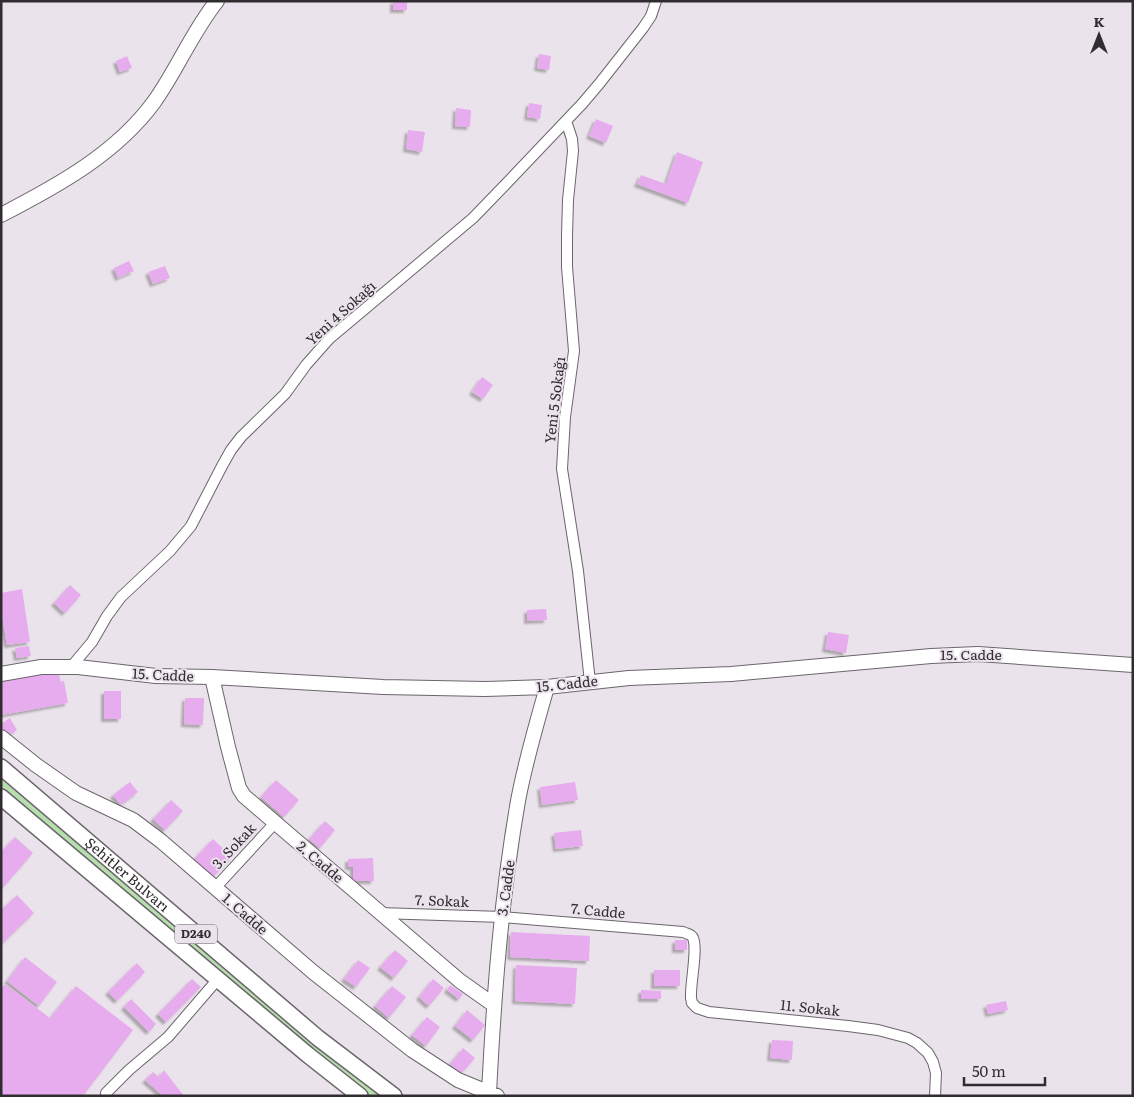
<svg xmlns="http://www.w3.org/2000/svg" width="1134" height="1097" font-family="Literata,serif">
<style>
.green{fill:#b7dfae}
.building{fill:#e7acee;filter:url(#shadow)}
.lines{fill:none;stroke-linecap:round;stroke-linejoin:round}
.street-casing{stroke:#6b656c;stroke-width:12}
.secondary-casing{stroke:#6b656c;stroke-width:16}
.primary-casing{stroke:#6b656c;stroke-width:18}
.street{stroke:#fff;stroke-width:10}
.secondary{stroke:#fff;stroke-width:14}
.primary{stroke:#fff;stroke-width:15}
.labels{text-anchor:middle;stroke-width:4;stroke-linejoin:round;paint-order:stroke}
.shield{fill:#ebe3eb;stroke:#686468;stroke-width:1}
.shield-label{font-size:12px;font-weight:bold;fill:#302d30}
.street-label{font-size:14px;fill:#302d30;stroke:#ebe3eb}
</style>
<defs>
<filter id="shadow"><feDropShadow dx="-3" dy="3" stdDeviation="1" flood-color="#0004"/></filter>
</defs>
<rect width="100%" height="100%" fill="#ebe3eb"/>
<path class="green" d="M1,777l66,57 315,262h-12l-19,-14 -350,-294z"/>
<path class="building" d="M393,1h14v9h-14z
M539,54l12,2 -2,14 -12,-2z
M127,56l5,12 -12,4 -4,-11z
M529,103l13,2 -2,14 -13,-2z
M456,108l15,2 -1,17 -15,-1z
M596,119l17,7 -7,17 -17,-7z
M408,130l17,2 -3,20 -16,-3z
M677,152l26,10 -15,41 -51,-19 4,-9 25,9z
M129,261l5,10 -16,7 -4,-10z
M165,266l5,12 -17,6 -5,-12z
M482,377l11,8 -10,14 -11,-7z
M70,585l11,10 -16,18 -11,-10z
M22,589l8,53 -23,3 -6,-35v-17z
M546,609l1,11 -20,1v-11z
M828,632l21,3 -3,18 -21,-4z
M29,646l2,10 -14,2 -2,-10z
M59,674l2,8 3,-1 4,22 -67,12v-34l30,-6z
M104,691h17v28h-17z
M185,698h19l-1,27 -19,-1z
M10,718l7,12 -10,7 -6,-9v-4z
M276,780l23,20 -15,17 -23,-20z
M130,782l8,10 -17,13 -8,-10z
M575,782l3,18 -36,5 -2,-18z
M171,800l12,11 -18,19 -12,-11z
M325,821l10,9 -15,18 -11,-9z
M581,830l2,16 -27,3 -2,-16z
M15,837l18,16 -32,37v-38z
M213,839l19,18 -19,20 -19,-18z
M373,858l1,23h-21v-14h-5v-8z
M17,895l17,18 -33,32v-35z
M511,932l79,4 -1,25 -79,-4z
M675,940h12v10h-12z
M395,950l13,11 -14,17 -14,-11z
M25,957l32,25 -18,24 -32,-25z
M358,960l12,8 -14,19 -12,-8z
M137,963l8,9 -28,29 -9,-9z
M516,965l61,3 -2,36 -60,-3z
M654,970h26v16h-26z
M192,979l9,8 -35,35 -8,-8z
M433,979l11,9 -15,18 -10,-9z
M5,984l45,34 26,-32 57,44 -50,66h-82v-107z
M450,985l13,9 -4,5 -12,-9z
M392,986l14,11 -17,21 -14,-12z
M641,990l20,1v8h-20z
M131,999l25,25 -7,8 -25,-25z
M1006,1001l2,9 -20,4 -2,-9z
M467,1010l18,15 -12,15 -18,-14z
M427,1017l13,10 -14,19 -14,-11z
M772,1040l21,1 -1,19 -22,-2z
M463,1048l12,10 -14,16 -11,-10z
M164,1070l20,26h-25l2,-2 -16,-14 8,-8 6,5z"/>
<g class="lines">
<g class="street-casing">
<path id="street" d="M566,121l6,18 1,12 -5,49 -1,36v31l7,84 -9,66 -3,52 16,102 12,111
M71,667l21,-25 15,-26 14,-19 49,-46 21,-25 31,-60 9,-16 10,-13 44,-43 21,-29 23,-26 144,-121 30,-31 79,-83 17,-20 44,-56 8,-12 5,-15
M215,888l59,-64
M380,913l122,4 181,15c4,2 9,2 10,6 5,11 -3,46 -2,60l1,5 5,5 12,4 139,14 30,4 30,8 9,5 11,10 5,9 3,11 -1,23
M106,1093l23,-23 39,-33 50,-58"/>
</g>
<g class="secondary-casing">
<path id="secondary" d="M1,215c56,-29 115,-61 153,-113 23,-32 38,-70 63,-101
M1,674l40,-7h37l78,9 56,1 171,10 102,2 62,-2 82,-9 102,-4 200,-18 47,-2 155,11
M212,677l16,70 11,41 5,8 216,185 34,24
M1,737l35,28 40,28 57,27 28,21 152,131 99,78 46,30 39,16
M489,1093c5,-98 12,-195 29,-292 7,-38 18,-76 29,-114"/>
</g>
<g class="primary-casing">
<g id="primary">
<path id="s1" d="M1,767l317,271 76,58"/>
<path d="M1,797l307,258 52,41"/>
</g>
</g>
<use href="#street" class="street"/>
<use href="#secondary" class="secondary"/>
<use href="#primary" class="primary"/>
</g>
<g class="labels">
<rect class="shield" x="175" y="924.5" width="42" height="19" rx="4"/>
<g class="shield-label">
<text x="196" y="938">D240</text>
</g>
<g class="street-label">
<text transform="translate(341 313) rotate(-42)" y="5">Yeni 4 Sokağı</text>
<text transform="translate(555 400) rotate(-83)" y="5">Yeni 5 Sokağı</text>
<text x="971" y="660">15. Cadde</text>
<text transform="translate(163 675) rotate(3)" y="5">15. Cadde</text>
<text transform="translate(567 684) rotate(-6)" y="5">15. Cadde</text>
<text transform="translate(234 846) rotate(-47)" y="5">3. Sokak</text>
<text transform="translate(320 862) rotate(40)" y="5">2. Cadde</text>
<text dy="5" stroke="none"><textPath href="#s1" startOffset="166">Şehitler Bulvarı</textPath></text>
<text transform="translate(506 888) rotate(-82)" y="5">3. Cadde</text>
<text transform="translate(442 901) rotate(2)" y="5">7. Sokak</text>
<text transform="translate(598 911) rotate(5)" y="5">7. Cadde</text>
<text transform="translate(245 914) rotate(41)" y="5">1. Cadde</text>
<text transform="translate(810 1008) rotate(6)" y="5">11. Sokak</text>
</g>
</g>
<rect width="1134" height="1097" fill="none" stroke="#302d30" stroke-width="5"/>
<g transform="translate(1099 35)" stroke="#ebe3eb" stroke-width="4" paint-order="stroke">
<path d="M0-4L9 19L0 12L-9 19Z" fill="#302d30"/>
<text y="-8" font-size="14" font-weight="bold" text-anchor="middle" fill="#302d30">K</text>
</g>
<path d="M964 1077v8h81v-8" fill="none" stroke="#302d30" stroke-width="2.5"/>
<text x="972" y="1077" font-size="15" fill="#302d30" stroke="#ebe3eb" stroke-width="4" paint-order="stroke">50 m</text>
</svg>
